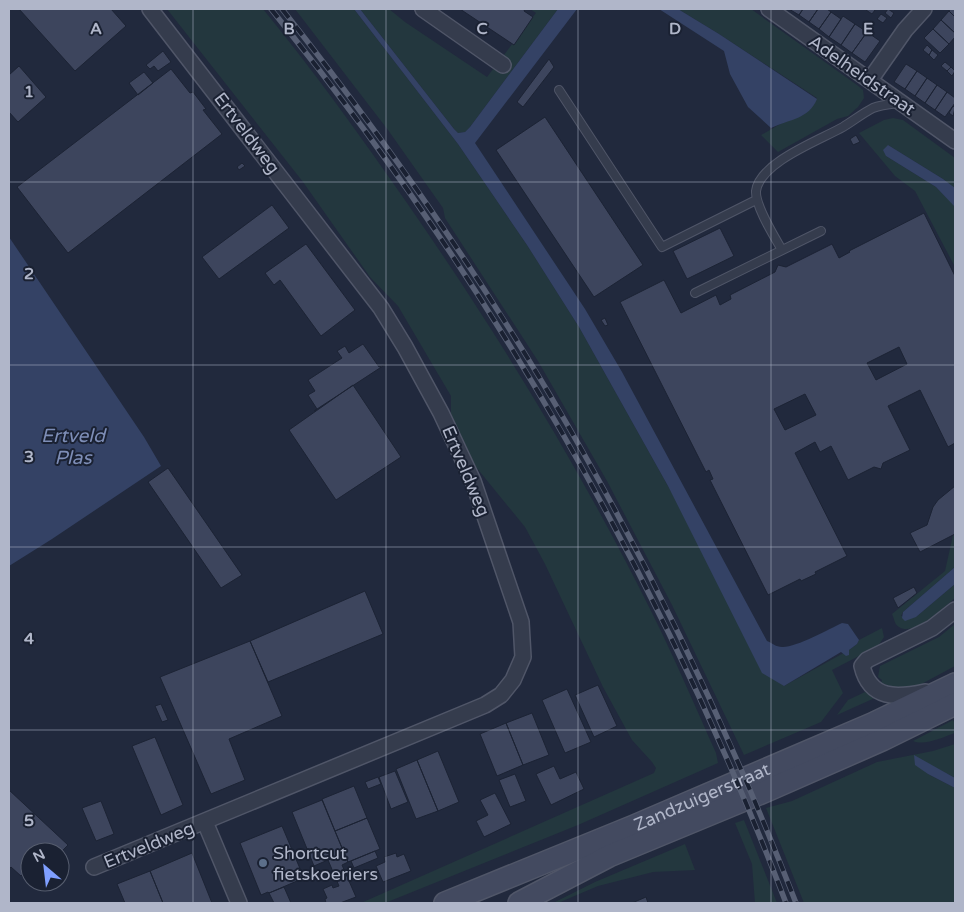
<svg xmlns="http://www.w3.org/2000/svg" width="964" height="912" font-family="'Varela Round',sans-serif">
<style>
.green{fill:#23373e}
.water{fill:#344265}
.building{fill:#3d455d;stroke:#1c2334;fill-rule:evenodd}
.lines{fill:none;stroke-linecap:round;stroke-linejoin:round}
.service-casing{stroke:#505668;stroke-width:10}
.minor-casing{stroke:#505668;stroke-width:18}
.secondary-casing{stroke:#505668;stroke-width:24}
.service{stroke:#353c4d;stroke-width:8}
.minor{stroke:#353c4d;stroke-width:15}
.secondary{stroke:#434a60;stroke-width:21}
.rail-casing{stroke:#575f74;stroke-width:5.5}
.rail{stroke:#1a2132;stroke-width:4;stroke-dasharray:11;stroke-linecap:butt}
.grid{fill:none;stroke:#b0b6c9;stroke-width:1;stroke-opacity:0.55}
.service-dot{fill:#5c6f8a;stroke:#1a2132;stroke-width:2}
.labels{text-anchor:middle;stroke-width:4;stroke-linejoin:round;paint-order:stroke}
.street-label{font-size:18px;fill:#b0b6c9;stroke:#1a2132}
.poi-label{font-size:18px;fill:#b0b6c9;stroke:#1a2132;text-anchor:start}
.water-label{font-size:19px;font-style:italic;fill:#7e8eb7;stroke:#1a2132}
.grid-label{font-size:16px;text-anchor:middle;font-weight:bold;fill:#b0b6c9;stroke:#1a2132;stroke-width:4;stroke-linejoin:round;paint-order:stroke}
</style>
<rect width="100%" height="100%" fill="#21293d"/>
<path class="green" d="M167,9h96c51,62 98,128 144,194 91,131 174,267 245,410 23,46 43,93 64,140l2,10 -140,62 -193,78h-24l293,-130 2,-5 -4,-6 -20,-22 -29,-53 -58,-123 -20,-37 -49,-60 -25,-53v-18l-53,-90 -28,-29 -67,-95z
M295,9h59l104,135 69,101 52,82 89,159 116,200 65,-36 8,-6 2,-4 23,-12 2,9 -6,9 -46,24 11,23 -22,29 -77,33 -72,-150 -65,-124 -69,-120 -93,-143 -2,-10 -55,-78z
M360,9h29l16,13 82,55 49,-64 -6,-4h28l-88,118 -5,5 -7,1 -4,-4z
M678,9h73l106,76 6,5 1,8 -6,9 -10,9 -11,3 -59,33 -17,-17 23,-13 19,-7 14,-17 -98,-64z
M893,118l10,2 52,38v31l-12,-10 -55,-34 -2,11 50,31 18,18 1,62 -40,-76 -20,-15 -36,-43 25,-13z
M955,534v33l-52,45 -2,4 15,1 39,-33v14c-11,9 -41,39 -56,29 -5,-3 -4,-7 -7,-13l53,-43 8,-36z
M955,624v42l-41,22 -10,2 -23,-7 1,-3 -4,-3 2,-11 59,-29z
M865,692l12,5 -40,18 11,-15z
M953,720l2,4v9c-12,4 -30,13 -42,8z
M955,744v34l-41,-22 14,18 27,14v115h-151l-38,-95 26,-7 85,-39 56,-11z
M744,820l33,83h-22l-3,-39 -17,-41z
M685,844l10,26 -42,2 -55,14 -40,17h-5l42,-21z"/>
<path class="water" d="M354,9h6l94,120 4,4 7,-1 5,-5 88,-118h19l-102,134 110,166 37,63 145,269c5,2 9,6 15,6 13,1 47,-18 60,-24l6,1 11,16 -2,4 -8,6v5l-3,1 -5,-4 -57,34 -22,-13 -94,-187 -89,-159 -52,-82 -69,-101z
M659,9h19l41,25 98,65c-8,20 -27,20 -46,29l-23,-21 -18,-33 -6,-23z
M888,145l55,34 12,9v19l-19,-20 -50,-31 -3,-6z
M9,237l135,200 17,29 -109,73 -43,27z
M955,567v17l-39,33 -11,4 -3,-3 1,-6z
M914,755l41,23v10l-27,-14 -13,-9z"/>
<path class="building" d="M19,9h92l15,17 -51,45z
M460,9h65l-1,2 9,6 -19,28z
M789,9h14l-4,6z
M803,9h15l-9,13 -10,-7z
M818,9h9l4,3 -12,17 -10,-7z
M867,9h7l1,1 -3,4 -6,-4z
M888,9l6,4 -3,5 -6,-5z
M950,9h5v8l-6,-6z
M949,11l6,6v16l-14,-13z
M831,12l10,7 -12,18 -10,-8z
M881,14l6,4 -4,5 -6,-4z
M843,16l12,8 -14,21 -12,-8z
M941,20l14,13v4l-6,7 -16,-15z
M855,24l12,8 -15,21 -11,-8z
M933,29l16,15 -9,9 -16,-15z
M867,32l13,9 -15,21 -13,-9z
M927,45l5,5 -3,5 -6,-5z
M932,50l6,5 -4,5 -5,-5z
M163,51l8,11 -13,9 -4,-5 -4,3 -4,-4z
M549,59l5,8 -31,40 -6,-5z
M945,62l6,5 -4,4 -6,-5z
M906,64l11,7 -12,18 -11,-7z
M19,66l27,31 -28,25 -9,-10v-37z
M951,67l4,4 -3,5 -5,-5z
M171,69l19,24 3,-1 13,17 -3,1 19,24 -154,119 -51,-66z
M917,71l10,7 -12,18 -10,-7z
M144,72l9,11 -15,12 -9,-12z
M927,78l10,7 -12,18 -10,-7z
M937,85l10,7 -12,18 -10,-7z
M947,92l8,6v5l-10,14 -10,-7z
M953,106l2,2 -2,8 -4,-3z
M545,117l98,148 -49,32 -98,-147z
M856,135l4,7 -7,3 -3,-6z
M242,163l3,3 -6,4 -2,-3z
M272,205l17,23 -70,51 -17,-22z
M924,213l31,63v167l-7,4 -28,-57 -32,16 22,44 -27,13 -2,6 -7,-2 -26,13 -17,-34 -11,6 -5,-10 -20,11 52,103 -32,16 1,2 -15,7 -1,-2 -32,16 -58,-115 3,-1 -4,-9 -3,2 -86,-170 44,-22 17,33 35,-18 4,10 11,-6 -1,-4 45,-23 3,-7 8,2 46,-23 7,14 11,-6 -1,-1zM899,347l8,17 -31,16 -9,-17zM805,394l11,21 -31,15 -11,-21z
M720,228l14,28 -47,23 -14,-28z
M306,244l49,66 -34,26 -41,-56 -6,5 -9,-12z
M605,318l3,7 -3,1 -4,-6z
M363,344l16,23 7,-3 -72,47 3,-2 -9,-14 7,-4 -7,-11 34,-22 -5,-7 8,-5 4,7z
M353,385l48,72 -65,43 -47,-70z
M168,468l74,107 -21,13 -73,-106z
M955,486v48l-35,18 -10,-19 17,-8 6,-18 5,-7z
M914,587l3,6 -19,15 -5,-10z
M365,591l18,43 -115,48 -18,-41z
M250,641l32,75 -53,23 16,41 -34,14 -51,-117z
M598,685l19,41 -23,11 -19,-42z
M567,689l24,53 -26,11 -23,-53z
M161,704l7,16 -6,2 -7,-16z
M532,713l17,42 -26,10 -17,-42z
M506,723l17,42 -26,11 -17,-42z
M155,737l28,68 -22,10 -29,-69z
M438,751l21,51 -21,9 -21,-51z
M417,760l21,51 -22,8 -20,-50z
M554,766l6,13 16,-7 8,17 -33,16 -15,-31z
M395,771l13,31 -17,7 -12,-32z
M515,774l11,27 -16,6 -11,-27z
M378,777l3,7 -13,5 -3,-7z
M354,786l13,32 -32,13 -13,-32z
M9,790l59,55 -8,8v-1h-30v14l-9,10 -10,-9 -2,2z
M495,793l16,31 -27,13 -8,-16 12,-6 -8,-15z
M322,800l22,53 -30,13 -22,-54z
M101,801l13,33 -18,7 -14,-33z
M367,818l13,31 -32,13 -13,-31z
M282,826l22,52 -35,15 -1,-1 -7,3 -21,-52z
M375,851l3,7 -24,10 -3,-7z
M192,853l20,50h-49l-13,-32z
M344,853l4,9 -6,3 14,32 -16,6h-14l-1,-4 2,-1 -4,-9 9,-4 1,3 6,-2 -11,-26z
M396,853l1,4 7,-3 7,17 -28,11 -7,-16 9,-4 -1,-5z
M150,871l13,32h-38l-8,-19z
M284,887l7,16h-17l-5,-10z
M646,897l2,6h-16z"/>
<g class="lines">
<g class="service-casing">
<path id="service" d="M559,90l103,157 94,-47
M782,250c-8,-14 -27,-44 -26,-59 4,-29 64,-51 87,-64 10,-6 20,-14 30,-19 8,-3 18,-4 26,-5
M695,293l126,-62"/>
</g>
<g class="minor-casing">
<path id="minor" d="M423,9l80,56
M769,9l186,132
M870,80l35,-50 19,-21
M925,692c-28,6 -55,8 -63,-26l5,-6 65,-32 23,-18
M205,822l34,81
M94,867l391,-162 16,-10 12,-15 10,-23 -2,-35 -48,-141 -32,-68 -36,-66 -24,-39 -231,-299"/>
</g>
<g class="secondary-casing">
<g id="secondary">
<path id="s1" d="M445,903l189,-77 238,-102 83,-40"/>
<path d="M519,903l90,-47 157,-65 116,-51 73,-36"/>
</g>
</g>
<use href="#service" class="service"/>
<use href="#minor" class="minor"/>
<use href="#secondary" class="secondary"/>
<g class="rail-casing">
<path id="rail" d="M271,9c216,266 393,574 515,894
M282,9c113,143 217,293 306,452 80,142 149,290 208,442"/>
</g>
<use href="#rail" class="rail"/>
</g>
<path class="grid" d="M193,9v894M386,9v894M578,9v894M771,9v894M9,182h946M9,365h946M9,547h946M9,730h946"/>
<circle class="service-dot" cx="263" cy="863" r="5"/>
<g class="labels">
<g class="street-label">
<text transform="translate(862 75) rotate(35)" y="6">Adelheidstraat</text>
<text transform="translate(247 133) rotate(53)" y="6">Ertveldweg</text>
<text transform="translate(466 471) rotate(67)" y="6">Ertveldweg</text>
<text dy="6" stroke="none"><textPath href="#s1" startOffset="278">Zandzuigerstraat</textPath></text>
<text transform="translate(149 845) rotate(-22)" y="6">Ertveldweg</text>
</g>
<g class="poi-label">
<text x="273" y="859">Shortcut<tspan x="273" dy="21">fietskoeriers</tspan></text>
</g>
<g class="water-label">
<text x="73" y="442">Ertveld<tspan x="73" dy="22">Plas</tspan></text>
</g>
</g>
<g class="grid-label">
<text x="96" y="34">A</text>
<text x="289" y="34">B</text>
<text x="482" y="34">C</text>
<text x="675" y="34">D</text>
<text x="868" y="34">E</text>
<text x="29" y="97">1</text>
<text x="29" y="279">2</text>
<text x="29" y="462">3</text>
<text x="29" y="644">4</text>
<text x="29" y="826">5</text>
</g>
<rect width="964" height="912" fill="none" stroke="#b0b6c9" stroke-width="20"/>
<g transform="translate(45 867) rotate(332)"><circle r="24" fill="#1a2132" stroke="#565d6e"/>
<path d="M0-4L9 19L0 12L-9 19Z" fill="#7f9fff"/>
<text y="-8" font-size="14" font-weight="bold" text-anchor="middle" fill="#b0b6c9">N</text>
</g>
</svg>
